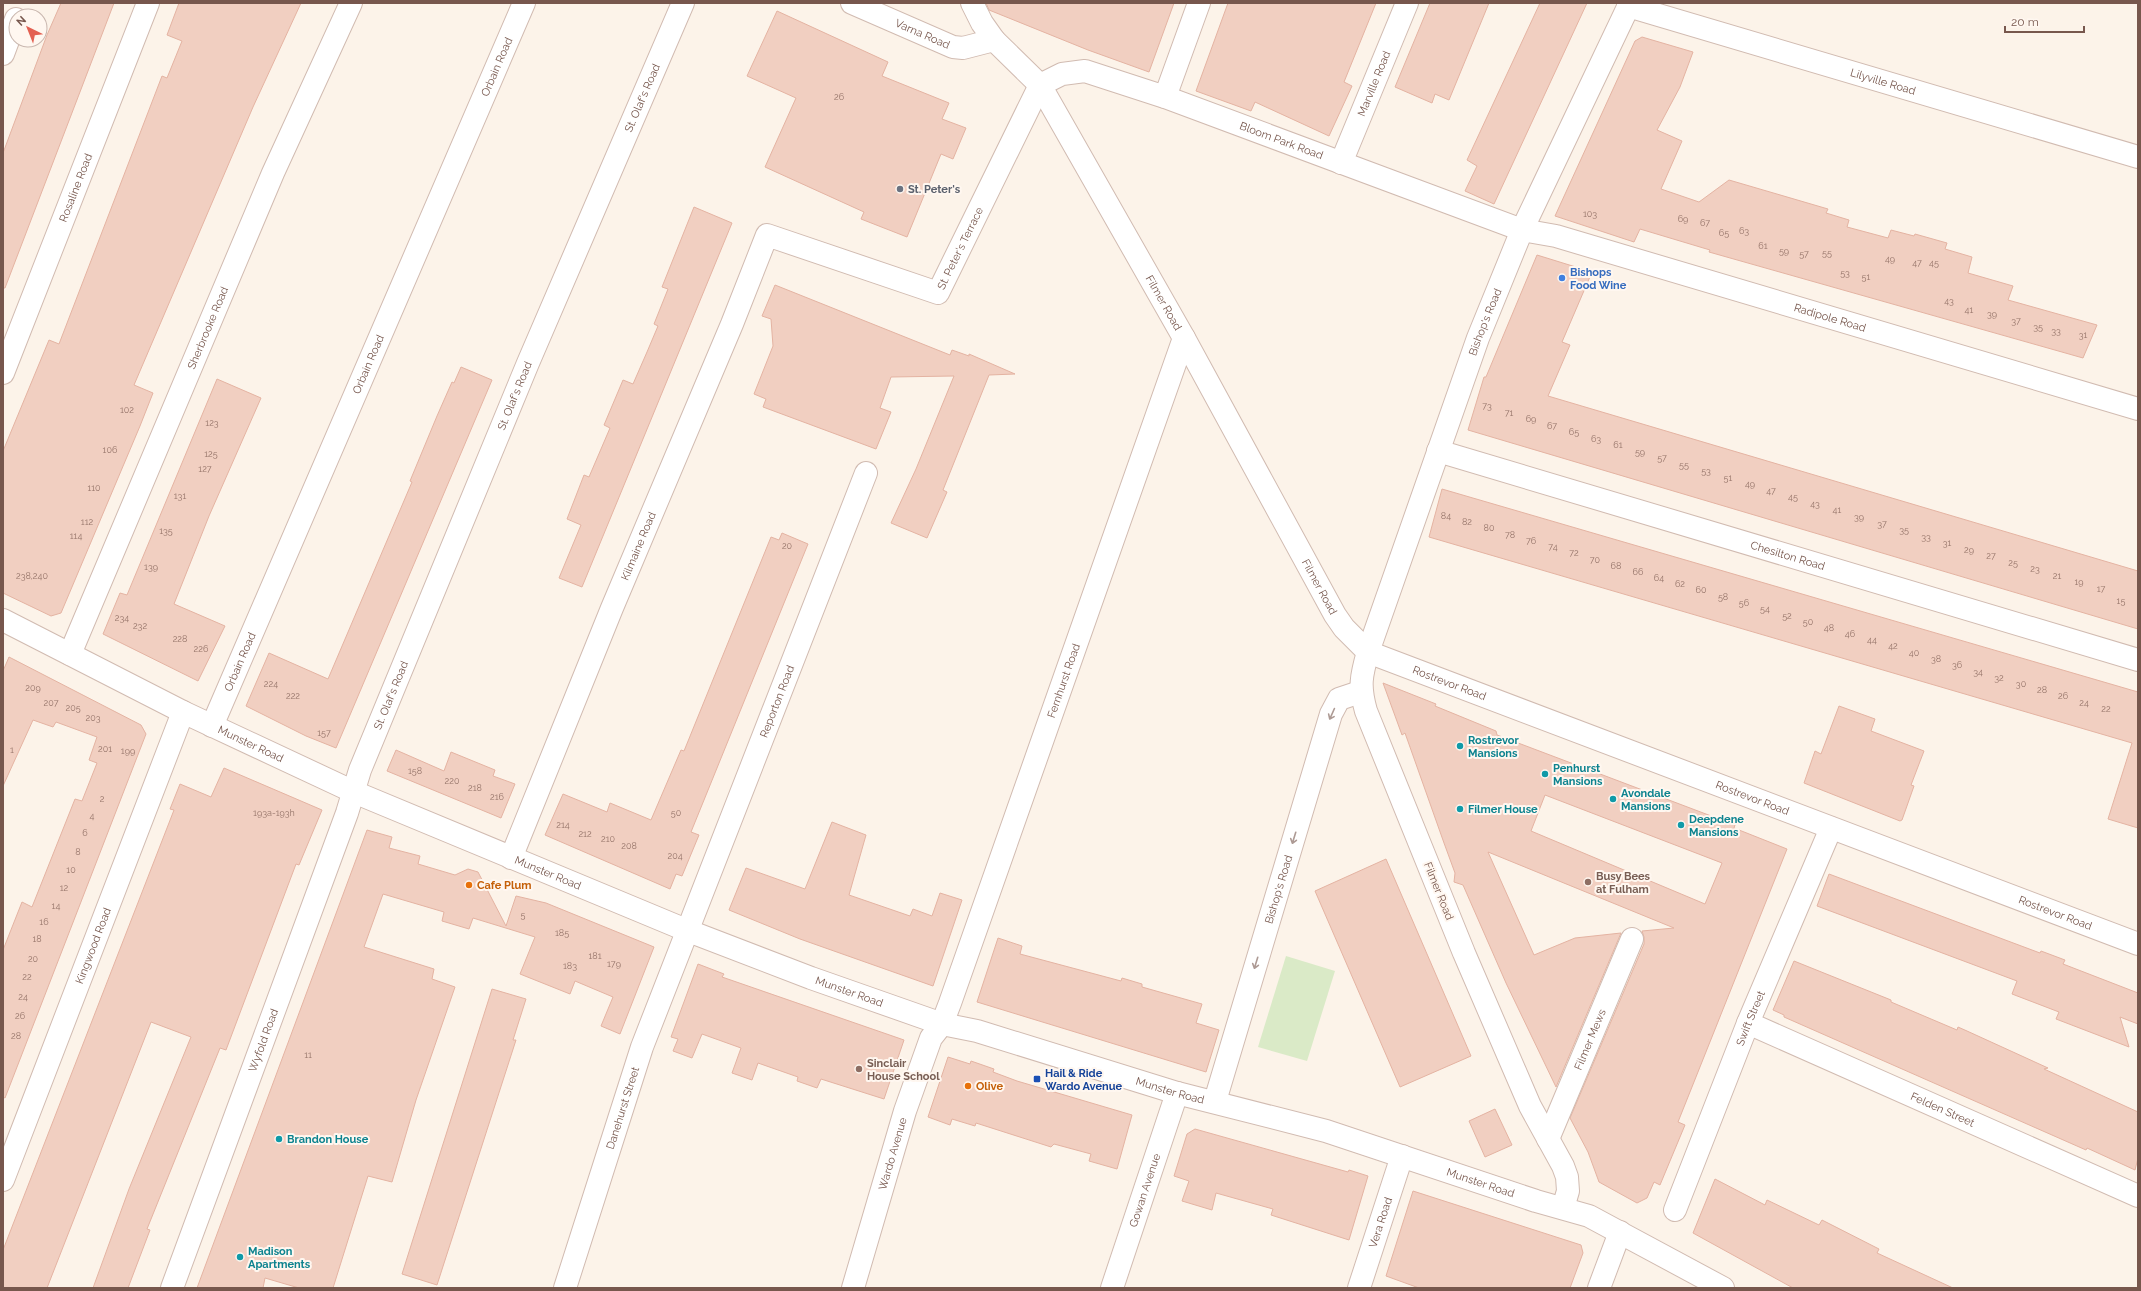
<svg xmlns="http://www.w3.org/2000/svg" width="2141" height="1291" font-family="Raleway,sans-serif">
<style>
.green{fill:#daeac7}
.building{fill:#f1cfc1;stroke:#e4b3a2;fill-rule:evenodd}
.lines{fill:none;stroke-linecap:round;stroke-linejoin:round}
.minor-casing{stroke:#d1bbb1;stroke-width:24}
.tertiary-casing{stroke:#d1bbb1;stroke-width:24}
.minor{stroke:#fff;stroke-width:22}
.tertiary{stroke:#fff;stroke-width:22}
.oneway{stroke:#ad9a94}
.worship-dot{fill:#6b7280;stroke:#fff7f0;stroke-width:1.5}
.shop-dot{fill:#3f7fe0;stroke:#fff7f0;stroke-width:1.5}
.culture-dot{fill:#0f9aa8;stroke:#fff7f0;stroke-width:1.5}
.education-dot{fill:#8d6e63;stroke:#fff7f0;stroke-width:1.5}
.food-dot{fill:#e8710a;stroke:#fff7f0;stroke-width:1.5}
.transit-dot{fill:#1a4fb4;stroke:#fff7f0;stroke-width:1.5}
.labels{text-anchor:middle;stroke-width:4;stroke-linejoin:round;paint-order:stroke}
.number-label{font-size:9px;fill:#96756a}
.street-label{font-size:11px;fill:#77574d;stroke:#fff7f0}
.worship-label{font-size:11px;font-weight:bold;fill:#5b616d;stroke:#fff7f0;text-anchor:start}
.shop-label{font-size:11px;font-weight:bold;fill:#366cbe;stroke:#fff7f0;text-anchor:start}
.culture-label{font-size:11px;font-weight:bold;fill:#0d838f;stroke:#fff7f0;text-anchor:start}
.education-label{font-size:11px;font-weight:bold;fill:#785e54;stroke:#fff7f0;text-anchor:start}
.food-label{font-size:11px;font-weight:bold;fill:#c56008;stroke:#fff7f0;text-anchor:start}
.transit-label{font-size:11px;font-weight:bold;fill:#164399;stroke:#fff7f0;text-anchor:start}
</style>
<rect width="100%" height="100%" fill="#fcf3e9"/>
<path class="green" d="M1286,956l49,15 -28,90 -49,-14z"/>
<path class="building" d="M61,3h53l-109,285h-2v-135l44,-118z
M179,3h122l-48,104 -119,278 19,8 -13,33 -79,187 -10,3 -48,-23v-142l46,-111 10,4 103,-268 5,2 15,-37 -15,-6z
M986,3h188l-25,69 -61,-22 -99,-40z
M1228,3h148l-32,79 8,4 -23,50 -74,-34 -4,9 -55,-20z
M1430,3h59l-40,97 -14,-6 -3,9 -37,-16z
M1540,3h47l-93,201 -29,-13 12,-25 -10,-6z
M777,11l111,51 -6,14 67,27 -7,16 24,9 -13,31 -12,-5 -34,83 -46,-18 3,-7 -99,-45 31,-69 -49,-22z
M1642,37l51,15 -13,35 -23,43 25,11 -21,48 38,13 30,-22 99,29 -2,4 23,7 -2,7 41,11 3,-8 23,6 1,-2 32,9 -2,6 27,8 -4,16 45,13 -5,14 89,25 -14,33 -374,-106 1,-2 -70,-21 -6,13 -79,-26 80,-175z
M694,207l38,16 -150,364 -23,-9 22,-53 -14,-6 17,-44 5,2 21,-49 -6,-3 19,-45 10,4 14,-32 11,-26 -4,-2 14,-35 -6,-2z
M1537,255l55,17 -30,70 8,3 -22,51 590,175v58l-670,-199 16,-53h2z
M775,285l175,70 2,-5 17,6v-2l46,20 -26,1 -46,115 4,2 -20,46 -36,-15 25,-54 38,-93 -63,1 -11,31 11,4 -15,37 -113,-42 3,-8 -12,-5 19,-48 -2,-27 -9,-3z
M461,367l31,13 -156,368 -30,-12 -60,-30 23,-53 59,26 84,-197 -2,-1 27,-65 15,-34 2,1z
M217,379l44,19 -52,118 -35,88 51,22 -27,55 -95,-47 17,-41 7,2z
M1442,489l696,203v136l-30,-9 24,-76 -703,-206z
M782,533l26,11 -117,288 8,3 -17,41 -6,-2 -6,15 -125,-54 18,-41 44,18 3,-9 41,17 30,-70 3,1 87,-214 8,3z
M9,657l132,68 5,9 -141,364 -2,-1v-147l19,-48 10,5 43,-108 7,2 15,-38 -8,-3 8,-23 -41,-15 -3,5 -20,-7 -30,66v-115z
M1383,683l53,21 -1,2 61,25 1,4 238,90 -1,3 53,21 -109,273 7,3 -25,60 -6,-3 -7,16 -10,5 -38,-21 -11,-30 -18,-34 74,-174v-7l-2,-6 32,-3 -186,-76 46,103 41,-17 46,-5 -65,154 -50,-104 -43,-98 -9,-3 1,-9 -11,-30 -39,-110 -3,2zM1545,795l177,68 -17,41 -174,-73z
M1839,706l36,13 -4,12 53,20 -13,34 3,1 -12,34 -2,1 -96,-38 11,-32 6,3z
M396,750l48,21 7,-19 44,18 -2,6 22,8 -14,34 -114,-47z
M224,768l98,42 -23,55 -3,-1 -70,186 -6,-2 -73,181 3,1 -22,58h-35l36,-99 62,-152 -40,-15 -104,266h-44v-38l171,-440 -4,-1 10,-25 31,13z
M832,822l34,13 -17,60 61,21 3,-7 19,7 8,-23 22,7 -29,86 -133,-47 -71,-29 17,-42 59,21z
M367,830l25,7 -3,11 31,8 -2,8 37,11 13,-6 10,3 28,54 10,-30 30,7 108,44 -34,87 -19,-8 12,-29 -38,-16 -5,13 -50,-20 15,-37 -62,-19 -4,11 -27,-8 2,-9 -61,-18 -19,53 70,22 -2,10 23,8 -39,113 -24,82 -24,-6 -35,112h-34l-34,-10 -2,10h-66z
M1386,859l85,197 -71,31 -85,-196z
M1829,874l211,79 1,-2 24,9 -2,4 75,29v31l-18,-7 9,30 -73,-28 3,-7 -47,-18 5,-13 -200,-75z
M998,938l24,8 -2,8 101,27 1,-3 20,6v3l60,17 -6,19 23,7 -13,42 -229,-70z
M1794,961l97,39v2l66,28 1,-3 9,4 81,37 -4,1 94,43v46l-3,12 -48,-22 -1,2 -302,-133v-2l-11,-5z
M698,964l26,10 -2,3 182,63 -20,59 -63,-20 -4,9 -20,-7 1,-4 -40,-14 -6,17 -20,-7 9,-25 -39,-14 -10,24 -19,-7 5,-12 -7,-2z
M492,989l34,10 -13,41h3l-79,245 -35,-11z
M948,1057l22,7 1,-3 23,8 -1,3 24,9 115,34 -15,54 -28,-8 2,-7 -37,-10 -3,3 -75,-24 -1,3 -23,-7 -2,6 -22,-8z
M1495,1109l17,36 -27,12 -16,-36z
M1195,1129l153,43 1,-2 19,6 -19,64 -78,-25 2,-6 -57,-16 -4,17 -30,-9 7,-20 -15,-5 13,-42z
M1715,1179l50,26 2,-5 52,25 3,-5 57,29 -2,4 76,35h-160l-100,-55z
M1413,1191l168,54 2,8 -13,35h-151l-33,-12z"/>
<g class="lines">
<g class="minor-casing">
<g id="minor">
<path id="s1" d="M852,3l101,44 10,1 31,-8"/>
<path id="s2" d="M972,3l10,20 12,17 46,45 144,253 151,277 9,13 24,24 770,292"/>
<path id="s3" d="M1628,6l510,151"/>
<path d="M3,54l13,-35"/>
<path d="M1165,97l34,-94"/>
<path id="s4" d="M1341,163l66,-160"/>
<path id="s5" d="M3,373l145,-370"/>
<path id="s6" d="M1438,451l700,209"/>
<path id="s7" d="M70,654l203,-481 78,-170"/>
<path id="s8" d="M212,726l312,-723"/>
<path id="s9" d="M511,858l101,-250 120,-284 35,-89 171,58 102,-208 22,-11 23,-3 80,26 357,133 34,6 582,173"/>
<path id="s10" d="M1748,1023l390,173"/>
<path id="s11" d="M1215,1101l116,-387 8,-15 21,-7"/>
<path id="s12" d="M1548,1139l84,-200"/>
<path id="s13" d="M3,1180l180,-468"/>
<path id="s14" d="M1563,1208l5,-17 -1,-14 -4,-11 -33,-60 -66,-153 -98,-242c-7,-25 -5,-35 2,-59l110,-314 44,-108 108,-227"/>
<path id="s15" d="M1675,1210l73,-187 83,-195"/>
<path id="s16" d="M172,1288l175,-475 13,-43 168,-407 155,-360"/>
<path id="s17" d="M565,1288l77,-241 224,-574"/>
<path id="s18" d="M853,1288l52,-177 26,-73 11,-14 8,-21 234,-665"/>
<path id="s19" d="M1112,1288l65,-195"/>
<path id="s20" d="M1359,1288l43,-132"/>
<path d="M1599,1288l21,-56"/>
</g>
</g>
<g class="tertiary-casing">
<g id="tertiary">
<path id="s21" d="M3,620l180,92 171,80 332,138 125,48 131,46 35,7 200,62 149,38 210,70 53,15 134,72"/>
</g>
</g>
<use href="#minor" class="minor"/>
<use href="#tertiary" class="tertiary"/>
</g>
<defs><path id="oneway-shaft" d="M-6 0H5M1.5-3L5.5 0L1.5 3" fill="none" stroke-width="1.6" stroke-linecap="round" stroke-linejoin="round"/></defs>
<g class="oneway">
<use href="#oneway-shaft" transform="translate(1332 714) rotate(114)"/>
<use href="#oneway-shaft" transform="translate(1294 838) rotate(107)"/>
<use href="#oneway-shaft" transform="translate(1256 963) rotate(107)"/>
</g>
<circle class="worship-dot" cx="900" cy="189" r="4"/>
<circle class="shop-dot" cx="1562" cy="278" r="4"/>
<g class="culture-dot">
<circle cx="1460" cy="746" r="4"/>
<circle cx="1545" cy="774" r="4"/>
<circle cx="1613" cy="799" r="4"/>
<circle cx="1460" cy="809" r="4"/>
<circle cx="1681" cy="825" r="4"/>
<circle cx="279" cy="1139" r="4"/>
<circle cx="240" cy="1257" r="4"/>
</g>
<g class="education-dot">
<circle cx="1588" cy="882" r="4"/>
<circle cx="859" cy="1069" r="4"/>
</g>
<g class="food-dot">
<circle cx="469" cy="885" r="4"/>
<circle cx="968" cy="1086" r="4"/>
</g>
<rect class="transit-dot" x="1033" y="1075" width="8" height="8" rx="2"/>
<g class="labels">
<g class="number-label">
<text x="839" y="100">26</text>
<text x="1590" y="217">103</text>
<text x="1683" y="222">69</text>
<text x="1705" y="226">67</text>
<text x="1744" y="234">63</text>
<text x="1724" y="236">65</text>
<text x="1763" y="249">61</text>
<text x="1784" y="254">59</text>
<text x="1827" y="256">55</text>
<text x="1804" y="257">57</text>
<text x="1890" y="262">49</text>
<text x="1917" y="266">47</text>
<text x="1934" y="266">45</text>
<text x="1845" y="276">53</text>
<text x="1866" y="280">51</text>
<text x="1949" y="304">43</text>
<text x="1969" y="313">41</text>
<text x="1992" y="317">39</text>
<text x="2016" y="324">37</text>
<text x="2038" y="330">35</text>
<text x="2056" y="334">33</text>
<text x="2083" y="338">31</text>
<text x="1487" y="409">73</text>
<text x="127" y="413">102</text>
<text x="1509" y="416">71</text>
<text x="1531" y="422">69</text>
<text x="212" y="426">123</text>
<text x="1552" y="429">67</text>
<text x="1574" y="435">65</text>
<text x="1596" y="442">63</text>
<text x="1618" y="448">61</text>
<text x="110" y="453">106</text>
<text x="1640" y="455">59</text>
<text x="211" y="457">125</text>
<text x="1662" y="461">57</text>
<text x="1684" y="468">55</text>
<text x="205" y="472">127</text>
<text x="1706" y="474">53</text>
<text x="1728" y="481">51</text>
<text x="1750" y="487">49</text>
<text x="94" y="491">110</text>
<text x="1771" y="494">47</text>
<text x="180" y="499">131</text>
<text x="1793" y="500">45</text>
<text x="1815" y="507">43</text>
<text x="1837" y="513">41</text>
<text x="1446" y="519">84</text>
<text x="1859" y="520">39</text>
<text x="87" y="525">112</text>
<text x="1467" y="525">82</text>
<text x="1882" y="527">37</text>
<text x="1489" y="531">80</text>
<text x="1904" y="533">35</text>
<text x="166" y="534">135</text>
<text x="1510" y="538">78</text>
<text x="76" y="539">114</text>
<text x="1926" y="540">33</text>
<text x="1531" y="544">76</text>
<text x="1947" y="546">31</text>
<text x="787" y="549">20</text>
<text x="1553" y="550">74</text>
<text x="1969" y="553">29</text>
<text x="1574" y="556">72</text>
<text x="1991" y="559">27</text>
<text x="1595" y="563">70</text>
<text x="2013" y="566">25</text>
<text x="1616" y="569">68</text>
<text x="151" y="570">139</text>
<text x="2035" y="572">23</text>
<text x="1638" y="575">66</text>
<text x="32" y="579">238,240</text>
<text x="2057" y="579">21</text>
<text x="1659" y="581">64</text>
<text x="2079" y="585">19</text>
<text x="1680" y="587">62</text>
<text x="2101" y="592">17</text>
<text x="1701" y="593">60</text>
<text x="1723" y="600">58</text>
<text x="2121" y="604">15</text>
<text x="1744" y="606">56</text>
<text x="1765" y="612">54</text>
<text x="1787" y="619">52</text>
<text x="122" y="621">234</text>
<text x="1808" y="625">50</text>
<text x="140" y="629">232</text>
<text x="1829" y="631">48</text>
<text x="1850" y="637">46</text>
<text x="180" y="642">228</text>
<text x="1872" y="643">44</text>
<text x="1893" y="649">42</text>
<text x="201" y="652">226</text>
<text x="1914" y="656">40</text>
<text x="1936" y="662">38</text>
<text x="1957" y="668">36</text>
<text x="1978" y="675">34</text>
<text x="1999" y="681">32</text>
<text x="271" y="687">224</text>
<text x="2021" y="687">30</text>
<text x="33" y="691">209</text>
<text x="2042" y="693">28</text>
<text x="293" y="699">222</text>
<text x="2063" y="699">26</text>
<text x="51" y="706">207</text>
<text x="2084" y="706">24</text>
<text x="73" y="711">205</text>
<text x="2106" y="712">22</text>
<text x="93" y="721">203</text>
<text x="324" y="736">157</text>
<text x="105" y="752">201</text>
<text x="12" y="753">1</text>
<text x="128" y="754">199</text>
<text x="415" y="774">158</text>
<text x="452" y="784">220</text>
<text x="475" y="791">218</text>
<text x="497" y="800">216</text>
<text x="102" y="802">2</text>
<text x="274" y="816">193a-193h</text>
<text x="676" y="816">50</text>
<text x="92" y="819">4</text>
<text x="563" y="828">214</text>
<text x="85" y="836">6</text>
<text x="585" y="837">212</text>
<text x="608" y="842">210</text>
<text x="629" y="849">208</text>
<text x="78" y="855">8</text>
<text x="675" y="859">204</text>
<text x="71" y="873">10</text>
<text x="64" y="891">12</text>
<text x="56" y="909">14</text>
<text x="523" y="918">5</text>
<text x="44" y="925">16</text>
<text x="562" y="936">185</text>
<text x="37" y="942">18</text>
<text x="595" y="959">181</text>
<text x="33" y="962">20</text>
<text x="614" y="967">179</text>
<text x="570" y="969">183</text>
<text x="27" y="980">22</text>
<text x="23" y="1000">24</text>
<text x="20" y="1019">26</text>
<text x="16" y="1039">28</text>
<text x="308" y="1058">11</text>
</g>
<g class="street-label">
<text dy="4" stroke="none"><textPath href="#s1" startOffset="77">Varna Road</textPath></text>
<text dy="4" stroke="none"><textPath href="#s8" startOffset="718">Orbain Road</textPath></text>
<text dy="4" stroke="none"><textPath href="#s3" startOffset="266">Lilyville Road</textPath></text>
<text dy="4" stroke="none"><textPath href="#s4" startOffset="86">Marville Road</textPath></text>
<text dy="4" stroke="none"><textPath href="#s16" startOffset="1280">St. Olaf's Road</textPath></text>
<text dy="4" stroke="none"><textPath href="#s9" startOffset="1342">Bloom Park Road</textPath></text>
<text dy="4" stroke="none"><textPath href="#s5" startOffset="199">Rosaline Road</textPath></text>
<text dy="4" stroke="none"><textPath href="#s9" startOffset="904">St. Peter's Terrace</textPath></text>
<text dy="4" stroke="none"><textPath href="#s2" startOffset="358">Filmer Road</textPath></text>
<text dy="4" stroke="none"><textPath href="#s9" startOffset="1919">Radipole Road</textPath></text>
<text dy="4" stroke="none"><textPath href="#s14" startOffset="950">Bishop's Road</textPath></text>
<text dy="4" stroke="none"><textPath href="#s7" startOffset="354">Sherbrooke Road</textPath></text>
<text dy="4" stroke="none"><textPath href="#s8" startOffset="394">Orbain Road</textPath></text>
<text dy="4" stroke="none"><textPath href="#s16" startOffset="956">St. Olaf's Road</textPath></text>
<text dy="4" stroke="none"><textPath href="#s9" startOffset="337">Kilmaine Road</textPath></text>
<text dy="4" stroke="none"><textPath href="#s6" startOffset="365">Chesilton Road</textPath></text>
<text dy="4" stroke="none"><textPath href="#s2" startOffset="682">Filmer Road</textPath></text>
<text dy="4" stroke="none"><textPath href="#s8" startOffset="70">Orbain Road</textPath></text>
<text dy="4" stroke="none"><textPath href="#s18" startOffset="644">Fernhurst Road</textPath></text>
<text dy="4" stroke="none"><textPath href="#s2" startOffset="851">Rostrevor Road</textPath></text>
<text dy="4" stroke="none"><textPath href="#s16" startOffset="632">St. Olaf's Road</textPath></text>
<text dy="4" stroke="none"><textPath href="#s17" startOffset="624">Reporton Road</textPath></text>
<text dy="4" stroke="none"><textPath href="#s21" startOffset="277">Munster Road</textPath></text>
<text dy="4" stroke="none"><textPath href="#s2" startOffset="1175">Rostrevor Road</textPath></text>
<text dy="4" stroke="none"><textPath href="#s21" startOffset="601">Munster Road</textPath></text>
<text dy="4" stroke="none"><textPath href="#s11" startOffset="221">Bishop's Road</textPath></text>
<text transform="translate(1439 891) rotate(68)" y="4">Filmer Road</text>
<text dy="4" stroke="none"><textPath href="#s2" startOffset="1499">Rostrevor Road</textPath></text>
<text dy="4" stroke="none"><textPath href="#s13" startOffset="251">Kingwood Road</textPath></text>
<text dy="4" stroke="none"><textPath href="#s21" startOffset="925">Munster Road</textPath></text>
<text dy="4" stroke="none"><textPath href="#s15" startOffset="206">Swift Street</textPath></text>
<text dy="4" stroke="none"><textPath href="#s12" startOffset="108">Filmer Mews</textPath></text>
<text dy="4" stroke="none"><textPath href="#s16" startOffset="264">Wyfold Road</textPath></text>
<text dy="4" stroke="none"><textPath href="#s21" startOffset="1261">Munster Road</textPath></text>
<text dy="4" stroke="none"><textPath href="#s17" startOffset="189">Danehurst Street</textPath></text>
<text dy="4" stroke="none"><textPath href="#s10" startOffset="213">Felden Street</textPath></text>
<text dy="4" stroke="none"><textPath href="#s18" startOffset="140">Wardo Avenue</textPath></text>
<text dy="4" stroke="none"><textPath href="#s21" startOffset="1585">Munster Road</textPath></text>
<text dy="4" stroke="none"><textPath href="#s19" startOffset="103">Gowan Avenue</textPath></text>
<text dy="4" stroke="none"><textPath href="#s20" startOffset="69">Vera Road</textPath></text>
</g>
<g class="worship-label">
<text x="908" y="193">St. Peter's</text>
</g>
<g class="shop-label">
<text x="1570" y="276">Bishops<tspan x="1570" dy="13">Food Wine</tspan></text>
</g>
<g class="culture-label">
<text x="1468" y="744">Rostrevor<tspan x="1468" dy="13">Mansions</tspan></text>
<text x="1553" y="772">Penhurst<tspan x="1553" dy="13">Mansions</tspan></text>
<text x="1621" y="797">Avondale<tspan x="1621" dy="13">Mansions</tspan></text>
<text x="1468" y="813">Filmer House</text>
<text x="1689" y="823">Deepdene<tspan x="1689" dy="13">Mansions</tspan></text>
<text x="287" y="1143">Brandon House</text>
<text x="248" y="1255">Madison<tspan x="248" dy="13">Apartments</tspan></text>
</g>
<g class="education-label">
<text x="1596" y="880">Busy Bees<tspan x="1596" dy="13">at Fulham</tspan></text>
<text x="867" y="1067">Sinclair<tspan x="867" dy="13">House School</tspan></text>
</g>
<g class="food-label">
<text x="477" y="889">Cafe Plum</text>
<text x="976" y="1090">Olive</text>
</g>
<g class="transit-label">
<text x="1045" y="1077">Hail &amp; Ride<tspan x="1045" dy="13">Wardo Avenue</tspan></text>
</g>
</g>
<rect width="2141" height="1291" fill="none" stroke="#77574d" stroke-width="8"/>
<g transform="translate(28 28) rotate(317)"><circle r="19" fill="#fff7f0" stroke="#c9b7af"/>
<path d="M0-3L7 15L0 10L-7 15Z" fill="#e36051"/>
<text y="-6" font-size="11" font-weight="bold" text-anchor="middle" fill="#77574d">N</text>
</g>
<path d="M2005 26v6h79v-6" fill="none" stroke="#77574d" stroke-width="2"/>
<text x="2011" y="26" font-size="12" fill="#77574d" stroke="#fff7f0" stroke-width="3" paint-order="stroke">20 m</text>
</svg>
